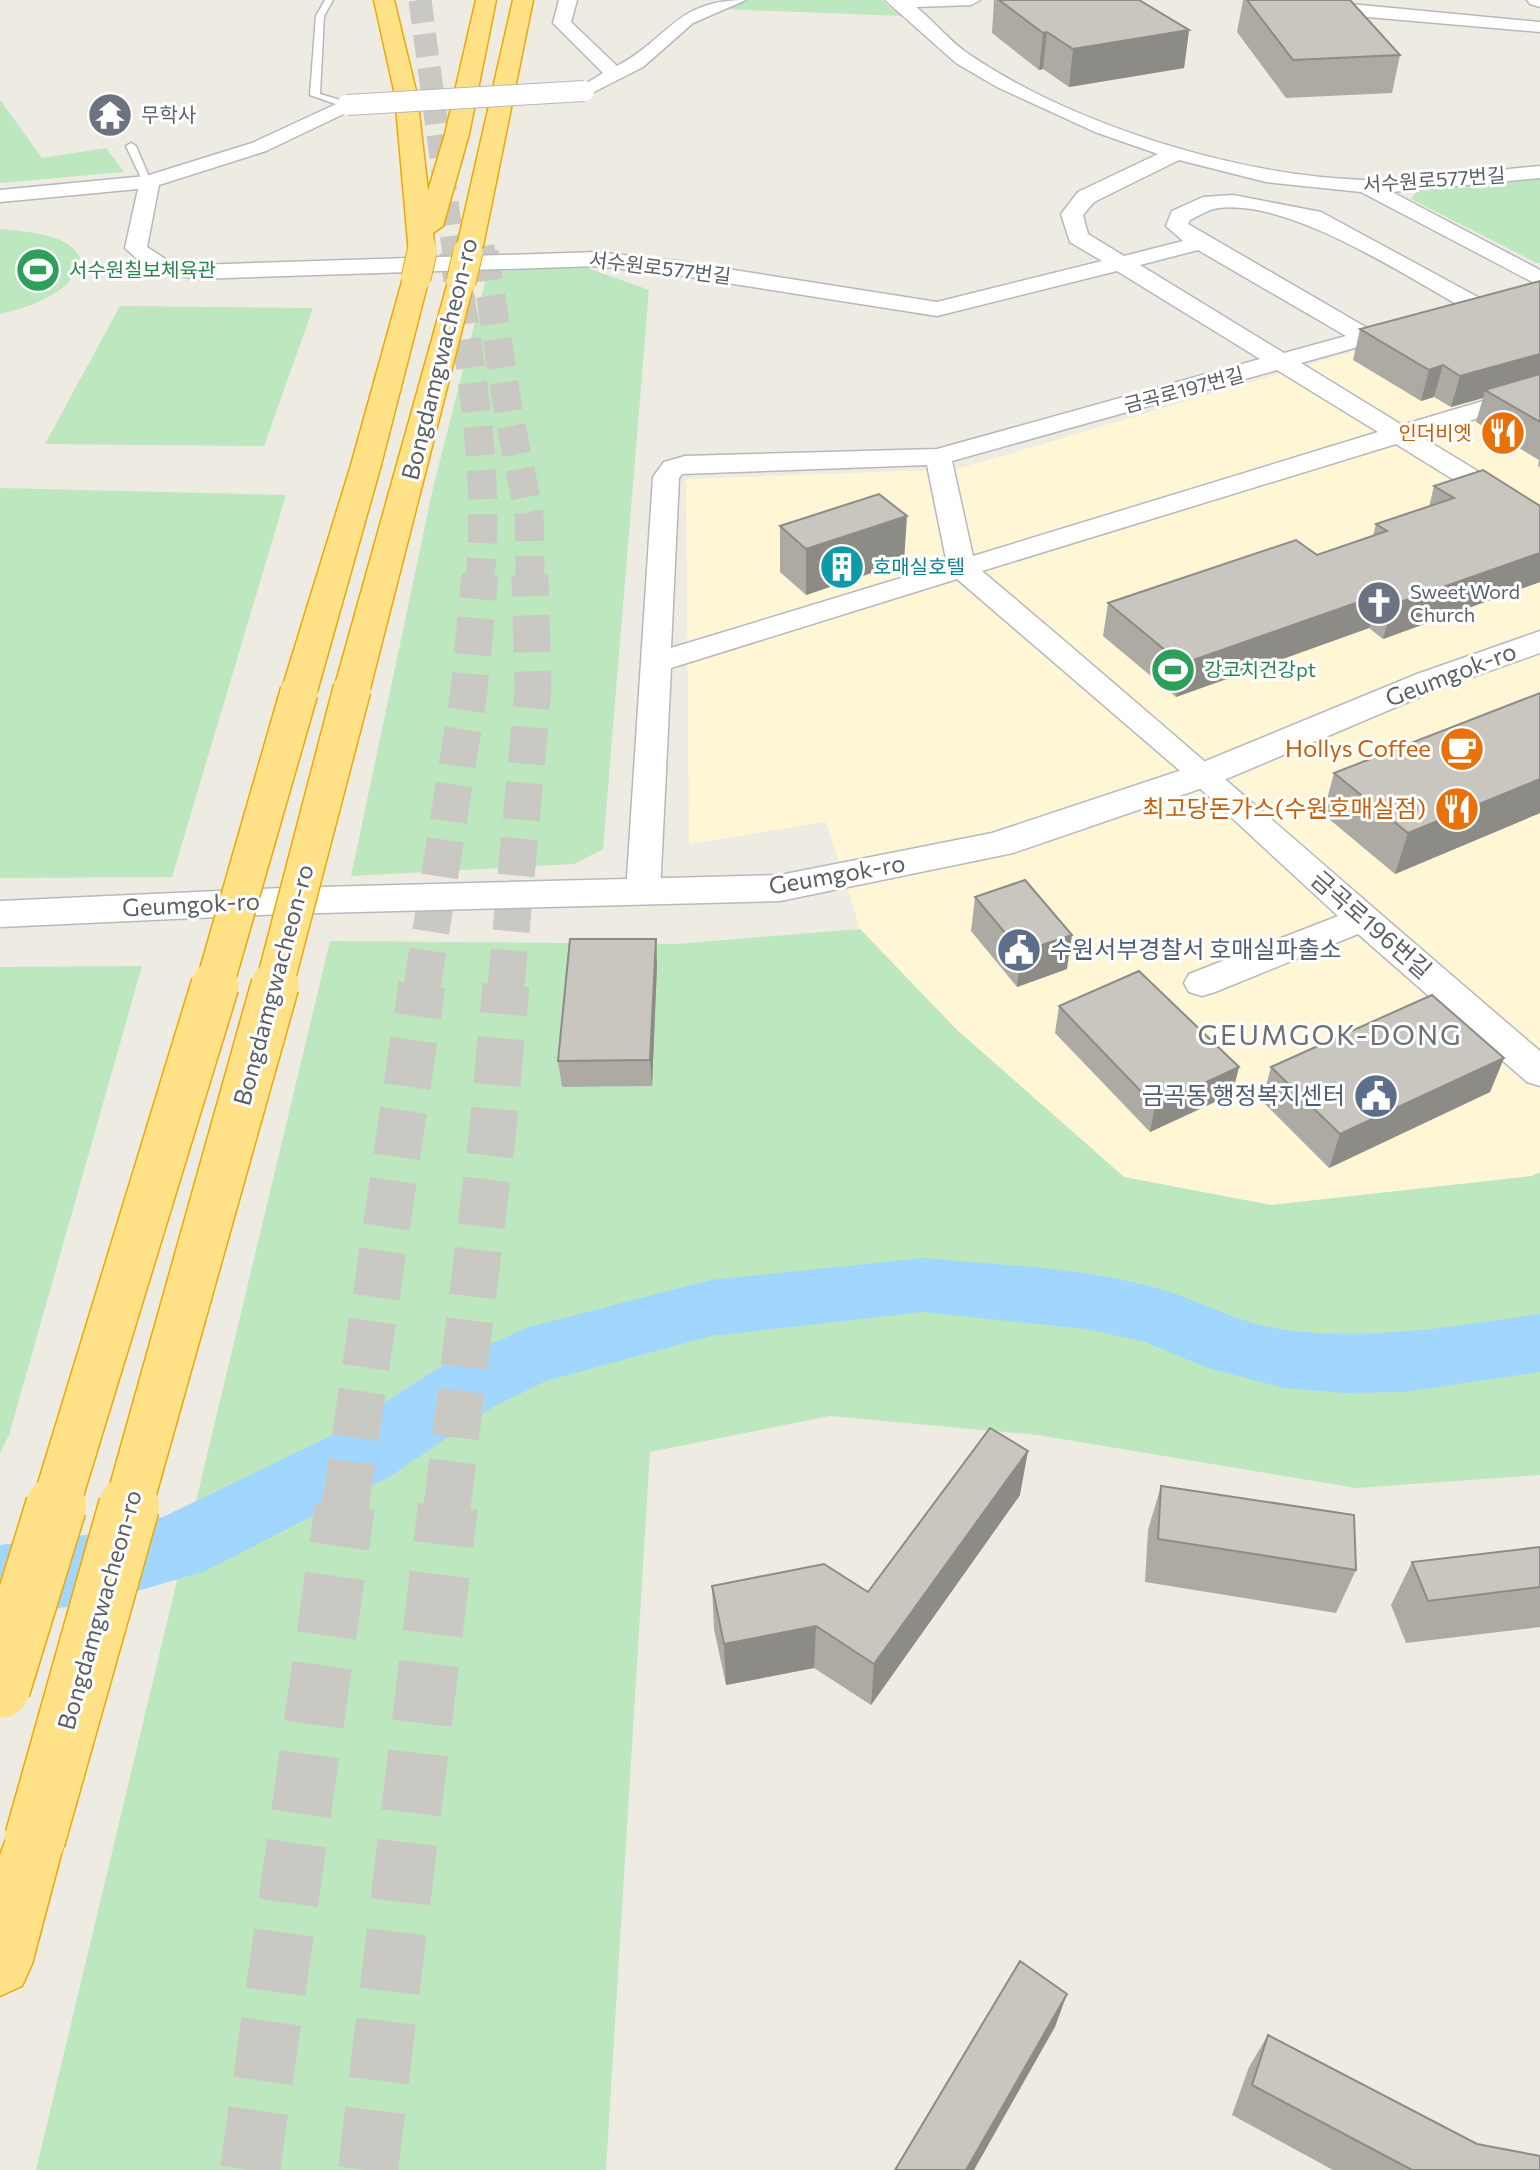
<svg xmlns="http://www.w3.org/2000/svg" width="1540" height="2170" font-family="Commissioner,'Noto Sans KR',sans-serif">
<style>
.commercial{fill:#fff6d6}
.green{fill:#bde7be}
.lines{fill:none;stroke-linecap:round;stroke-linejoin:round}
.river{fill:#a1d6ff;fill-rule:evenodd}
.highway-tunnel-far4{stroke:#c9c8c2;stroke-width:23;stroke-dasharray:23 11;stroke-linecap:butt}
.highway-tunnel-far3{stroke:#c9c8c2;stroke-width:29;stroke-dasharray:29 15;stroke-linecap:butt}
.highway-tunnel-far2{stroke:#c9c8c2;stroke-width:37;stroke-dasharray:37 19;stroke-linecap:butt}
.highway-tunnel-far1{stroke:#c9c8c2;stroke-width:47;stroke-dasharray:47 24;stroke-linecap:butt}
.highway-tunnel{stroke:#c9c8c2;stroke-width:60;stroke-dasharray:60 30;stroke-linecap:butt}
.lane-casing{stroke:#b5b8bd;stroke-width:3}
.street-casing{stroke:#b5b8bd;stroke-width:3}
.secondary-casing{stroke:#b6b9bf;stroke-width:3}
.highway-casing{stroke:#f0a700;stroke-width:3}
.lane{fill:#fff;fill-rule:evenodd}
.street{fill:#fff;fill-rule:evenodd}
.secondary{fill:#fff;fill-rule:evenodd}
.highway{fill:#ffe288;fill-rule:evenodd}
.street-bridge-casing{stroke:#b5b8bd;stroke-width:22;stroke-linecap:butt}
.highway-bridge-far4-casing{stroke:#f0a700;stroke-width:25;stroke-linecap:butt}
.highway-bridge-far3-casing{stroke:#f0a700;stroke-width:31;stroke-linecap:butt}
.highway-bridge-far2-casing{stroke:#f0a700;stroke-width:40;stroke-linecap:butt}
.highway-bridge-far1-casing{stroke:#f0a700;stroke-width:50;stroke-linecap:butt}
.highway-bridge-casing{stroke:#f0a700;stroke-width:63;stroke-linecap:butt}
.street-bridge{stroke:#fff;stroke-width:20}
.highway-bridge-far4{stroke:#ffe288;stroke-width:23}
.highway-bridge-far3{stroke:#ffe288;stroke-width:29}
.highway-bridge-far2{stroke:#ffe288;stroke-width:37}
.highway-bridge-far1{stroke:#ffe288;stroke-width:47}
.highway-bridge{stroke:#ffe288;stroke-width:60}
.wall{fill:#adaaa4}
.shaded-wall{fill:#8d8b86}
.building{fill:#c9c6bf;stroke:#8d8b86;stroke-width:2}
.labels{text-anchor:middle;stroke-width:6;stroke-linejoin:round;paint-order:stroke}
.far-worship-label{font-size:20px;fill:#5b616d;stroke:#fff;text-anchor:start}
.far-street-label{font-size:20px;fill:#5b5f64;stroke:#fff}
.far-leisure-label{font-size:20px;fill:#27864d;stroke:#fff;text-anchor:start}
.far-food-label{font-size:20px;fill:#c56008;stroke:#fff;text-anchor:end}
.far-culture-label{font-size:20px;fill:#0d838f;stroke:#fff;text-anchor:start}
.street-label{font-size:24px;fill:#5b5f64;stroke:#fff}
.food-label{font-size:24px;fill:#c56008;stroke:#fff;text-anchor:end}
.service-label{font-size:24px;fill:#4e5e75;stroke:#fff;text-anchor:start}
.quarter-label{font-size:28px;letter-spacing:2px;fill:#6b7176;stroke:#fff}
</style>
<rect width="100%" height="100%" fill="#eeebe2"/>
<path class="commercial" d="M1540,296v876l-8,4 -261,29 -147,-28 -168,-148 -96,-100 -34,-107 -137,22 -3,-365 272,-10z"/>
<path class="green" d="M749,0h132l20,16 -180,-7z
M0,100l42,58 64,-10 18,24 -124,11z
M1540,178v85h-3l-126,-64 5,-7z
M0,229c25,3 69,4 80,29 -4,35 -51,49 -80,56z
M582,266l67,24 -46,559 -29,15 -223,12 82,-388 56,-221z
M120,306l193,2 -49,138 -219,-2z
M0,488l286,7 -114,382 -172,1z
M860,929l96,100 168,148 147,28 261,-29 8,-4v303l-184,13 -319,-53 -207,-19 -180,36 -44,718h-570l294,-1229 347,3z
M142,966l-133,469 -9,18v-486z"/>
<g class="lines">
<path class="river" d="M923,1258c76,7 155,9 230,29 45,12 85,37 133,43 86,11 169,-4 254,-16v58l-136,20 -59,1 -62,-5 -75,-20 -66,-27 -57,-12 -162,-17 -212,24 -165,45 -53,26 -104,70 -186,95 -111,32 -92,11v-70l92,-11 71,-17 174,-84 106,-68 86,-38 182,-47z"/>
<path class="highway-tunnel-far4" d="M420,0l34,254
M483,246l1,8"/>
<path class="highway-tunnel-far3" d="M454,252c14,107 37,217 26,325
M484,252l25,164 20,97 1,64"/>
<path class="highway-tunnel-far2" d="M422,987l47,-296 11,-116
M506,987l27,-297 -3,-115"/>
<path class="highway-tunnel-far1" d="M345,1508l77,-523
M447,1508l46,-380 13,-143"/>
<path class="highway-tunnel" d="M250,2170l95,-664
M368,2170l80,-664"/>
<g class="lane-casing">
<path id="lane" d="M325,0h8l-9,16 -4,78 30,9 -3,5 -37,-13 6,-79z
M131,143l5,3 16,38 -9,-2 -17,-36z"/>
</g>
<g class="street-casing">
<path id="street" d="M559,0h18l-6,22 46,44c53,-28 58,-66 129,-66l-53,23 -50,44 -59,30 -10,-6 29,-18 -50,-50z
M885,0h95l-9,5 -55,2c19,15 34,35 54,48 105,71 268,121 395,125 58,1 117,-9 175,-14v12l-148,14 148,78v16l-179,-94 -95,-10 -87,-22 -85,42 -11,13 5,19 36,22 59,-15 -17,-15 6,-15 31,-14 30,-2 88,17 164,89 4,5 -4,5h-16c-64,-35 -178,-112 -251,-103 -9,1 -19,8 -28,12l-2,4 181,105 38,-10 8,2 4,5 -4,5 -114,32 101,62 138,-41v15l-120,37 120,73v20l-10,-2 -134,-83 -414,127c188,158 371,321 558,480v35l-13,-4 -169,-148 -143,58 -13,4 -13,-4 -5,-9 5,-9 149,-58 -145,-134 -236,-203 -286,89 -11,225 -5,8 -12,3 -12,-3 -5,-8 27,-416 11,-15 21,-6 252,-7 323,-90 -143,-88 -180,45 -254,-40 -86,-10 -401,13 -48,-10 -23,-21 13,-59 -138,13v-12l146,-14 106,-33 95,-44 7,2 3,4 -3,4 -88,42 -107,34 -12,62 23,15 26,3 401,-13 86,10 254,40 165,-41 -32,-19 -9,-28 17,-22 80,-38 -63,-22 -98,-45 -41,-24zM1198,250l148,86 -62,17 -144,-88zM1277,370l101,62 -405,124 -21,-95zM927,465l20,99 -276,84 8,-170 3,-4z
M1263,0h45l232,22v10l-207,-18 -61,-9z"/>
</g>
<g class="secondary-casing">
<path id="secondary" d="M1527,0h13v7l-10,-3z
M1540,631v22l-99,35 -224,95 -204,70 -233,48 -497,13 -283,13v-26l283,-13 497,-13 212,-42 199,-66 226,-93z"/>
</g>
<g class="highway-casing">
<path id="highway" d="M374,0h20l23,95 11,96 17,-57 31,-134h20l-27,134 -26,92 -10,7 2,21 -4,5h-18l-4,-5 -14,-159z
M513,0h20l-50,246 -4,5h-18l-4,-5z
M416,270l9,2 4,6 -48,187 -64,227 -5,8 -13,3 -13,-3 -5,-8 70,-227 52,-187 4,-6z
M461,274l9,2 4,6 -104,407 -5,8 -13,3 -13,-3 -5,-8 114,-407 4,-6z
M35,1809l21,9 9,21 -33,125 -10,22 -22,10v-141l14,-37z"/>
</g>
<use href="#lane" class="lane"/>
<use href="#street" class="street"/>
<use href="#secondary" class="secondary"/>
<use href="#highway" class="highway"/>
<g class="street-bridge-casing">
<path id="street-bridge" d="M347,105l237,-14"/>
</g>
<g class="highway-bridge-far4-casing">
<path id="highway-bridge-far4" d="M422,254l2,-8
M468,254l2,-8"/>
</g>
<g class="highway-bridge-far3-casing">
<path id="highway-bridge-far3" d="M416,278l6,-26
M461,282l7,-30"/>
</g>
<g class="highway-bridge-far2-casing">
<path id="highway-bridge-far2" d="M214,987l85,-295
M274,987l78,-298"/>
</g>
<g class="highway-bridge-far1-casing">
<path id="highway-bridge-far1" d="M55,1508l160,-523
M128,1508l147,-523"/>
</g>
<g class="highway-bridge-casing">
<path id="highway-bridge" d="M0,1688l56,-182
M35,1839l94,-333"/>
</g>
<use href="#street-bridge" class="street-bridge"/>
<use href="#highway-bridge-far4" class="highway-bridge-far4"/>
<use href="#highway-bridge-far3" class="highway-bridge-far3"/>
<use href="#highway-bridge-far2" class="highway-bridge-far2"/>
<use href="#highway-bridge-far1" class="highway-bridge-far1"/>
<use href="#highway-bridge" class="highway-bridge"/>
</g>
<path class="wall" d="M994,0h145l50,30 -5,38 -115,19 -26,-18 -4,1 -47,-37z
M1243,0h107l50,55 -8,38 -106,5 -49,-66z
M1540,281v186l-2,-1 1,-6 -63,-38 7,-24 -32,9 -17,-10 -13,4 -68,-41 7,-31z
M1434,486l106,20v76l-157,57 -14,-11 -193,69 -73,-61 5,-33 209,-48 56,-19 3,-12 53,-17z
M780,526l124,36 -98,33 -26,-23z
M1540,693v120l-145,61 -72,-60 11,-41z
M975,897l92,72 -50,18 -46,-56z
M657,965l-5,121 -90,1 -4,-26z
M1059,1006l180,61 -7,27 -82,38 -95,-99z
M1504,1058l-14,34 -161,76 -67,-67 9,-34z
M1161,1486l195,84 -20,43 -191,-31 3,-52z
M1020,1495l-149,210 -57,-37 -88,17 -12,-56 -2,-43 156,6z
M1540,1547v80l-134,16 -15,-38 21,-43z
M1268,2035l209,109 63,26h-207l-101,-55 17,-48z"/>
<path class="shaded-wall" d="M1189,30l-5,38 -115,19 4,-38z
M1047,32l-4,37 -4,1 4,-37z
M1540,354v28l-55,8 -2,8 -32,9 9,-31z
M1443,365l-9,32 -13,4 8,-31z
M907,516l-3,46 -98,33v-46z
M1540,553v29l-157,57 9,-34z
M1378,595l-9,33 -193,69 6,-33z
M1540,779v34l-145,61 13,-41z
M1072,935l-5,34 -50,18 4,-35z
M656,939l1,26 -5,121 -2,-26z
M1504,1058l-14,34 -161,76 11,-34z
M1239,1067l-7,27 -82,38 5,-26z
M1028,1451l-8,44 -149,210 3,-41z
M816,1626l-2,42 -88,17 -2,-41z
M1067,1994l-12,33 -81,143h-8z"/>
<path class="building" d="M999,0h140l50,30 -116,19 -26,-17 -4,1z
M1247,0h103l50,55 -107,5z
M1540,281v73l-80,22 -17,-11 -14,5 -69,-41z
M1540,374v48l-55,-32z
M1483,470l57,36v47l-148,52 -14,-10 -196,69 -74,-61 188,-63 21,15 70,-24 -11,-7 78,-26 -20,-12z
M879,494l28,22 -101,33 -26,-23z
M1540,693v86l-132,54 -74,-60z
M1025,880l47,55 -51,17 -46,-55z
M570,939h86l-6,121 -92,1z
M1139,971l100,96 -84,39 -96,-100z
M1432,995l72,63 -164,76 -69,-67z
M990,1428l38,23 -154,213 -58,-38 -92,18 -12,-58 112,-22 44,28z
M1161,1486l193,29 2,55 -198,-31z
M1540,1547v40l-112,14 -16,-39z
M1020,1961l47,33 -101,176h-71z
M1268,2035l209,109 63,12v14h-128l-160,-85z"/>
<defs>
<g id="temple-disc" transform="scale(2.3)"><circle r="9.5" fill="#6b7280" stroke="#fff"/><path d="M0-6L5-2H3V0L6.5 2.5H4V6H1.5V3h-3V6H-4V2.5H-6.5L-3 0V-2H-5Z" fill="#fff"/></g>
<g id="stadium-disc" transform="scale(2.3)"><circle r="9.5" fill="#2e9e5b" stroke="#fff"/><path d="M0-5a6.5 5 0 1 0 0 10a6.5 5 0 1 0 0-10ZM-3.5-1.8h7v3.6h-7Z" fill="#fff"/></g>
<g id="restaurant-disc" transform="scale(2.3)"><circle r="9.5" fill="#e8710a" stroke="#fff"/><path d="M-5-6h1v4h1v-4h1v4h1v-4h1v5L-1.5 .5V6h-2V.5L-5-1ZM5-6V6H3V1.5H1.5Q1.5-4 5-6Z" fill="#fff"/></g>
<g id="building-disc" transform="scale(2.3)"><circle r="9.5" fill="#0f9aa8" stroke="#fff"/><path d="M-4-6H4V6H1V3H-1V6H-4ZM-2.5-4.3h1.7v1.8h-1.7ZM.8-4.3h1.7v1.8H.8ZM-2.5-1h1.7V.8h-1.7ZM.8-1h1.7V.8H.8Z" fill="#fff"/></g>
<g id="church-disc" transform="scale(2.3)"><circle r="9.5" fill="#6b7280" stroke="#fff"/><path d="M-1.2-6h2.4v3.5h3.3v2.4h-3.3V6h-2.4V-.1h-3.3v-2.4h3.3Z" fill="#fff"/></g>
<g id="cafe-disc" transform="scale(2.3)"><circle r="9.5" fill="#e8710a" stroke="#fff"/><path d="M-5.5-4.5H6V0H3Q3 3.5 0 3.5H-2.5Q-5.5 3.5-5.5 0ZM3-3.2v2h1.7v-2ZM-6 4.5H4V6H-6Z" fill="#fff"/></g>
<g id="civic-disc" transform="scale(2.3)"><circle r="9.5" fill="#5c6f8a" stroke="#fff"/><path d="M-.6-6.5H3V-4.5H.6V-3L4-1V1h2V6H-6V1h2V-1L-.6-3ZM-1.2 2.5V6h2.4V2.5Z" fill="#fff"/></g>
</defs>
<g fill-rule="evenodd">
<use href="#temple-disc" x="110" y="115"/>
<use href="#stadium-disc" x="38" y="270"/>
<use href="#restaurant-disc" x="1503" y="433"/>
<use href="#building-disc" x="842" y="567"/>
<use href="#church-disc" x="1379" y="603"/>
<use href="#stadium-disc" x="1173" y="670"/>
<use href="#cafe-disc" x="1462" y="749"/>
<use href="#restaurant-disc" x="1457" y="809"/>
<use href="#civic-disc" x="1019" y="950"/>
<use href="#civic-disc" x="1376" y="1096"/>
</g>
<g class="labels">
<g class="far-worship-label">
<text x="141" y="122">무학사</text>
<text x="1410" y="599">Sweet Word<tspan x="1410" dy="23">Church</tspan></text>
</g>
<g class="far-street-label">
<text transform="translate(1434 180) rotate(-4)" y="7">서수원로577번길</text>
<text transform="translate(660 268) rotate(7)" y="7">서수원로577번길</text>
<text transform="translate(1184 390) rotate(-15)" y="7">금곡로197번길</text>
</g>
<g class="far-leisure-label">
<text x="69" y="277">서수원칠보체육관</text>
<text x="1204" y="677">강코치건강pt</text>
</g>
<g class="far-food-label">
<text x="1472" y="440">인더비엣</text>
</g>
<g class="far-culture-label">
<text x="873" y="574">호매실호텔</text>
</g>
<g class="street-label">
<text transform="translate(440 359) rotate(-76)" y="8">Bongdamgwacheon-ro</text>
<text transform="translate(1451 675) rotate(-21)" y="8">Geumgok-ro</text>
<text transform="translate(837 875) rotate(-10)" y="8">Geumgok-ro</text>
<text transform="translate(191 905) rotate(-3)" y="8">Geumgok-ro</text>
<text transform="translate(1371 925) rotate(41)" y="8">금곡로196번길</text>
<text transform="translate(274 985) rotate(-75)" y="8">Bongdamgwacheon-ro</text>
<text transform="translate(100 1610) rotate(-74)" y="8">Bongdamgwacheon-ro</text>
</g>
<g class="food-label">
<text x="1431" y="757">Hollys Coffee</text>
<text x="1426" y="817">최고당돈가스(수원호매실점)</text>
</g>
<g class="service-label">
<text x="1050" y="958">수원서부경찰서 호매실파출소</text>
<text x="1345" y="1104" text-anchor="end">금곡동 행정복지센터</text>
</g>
<g class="quarter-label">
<text x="1330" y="1045">GEUMGOK-DONG</text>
</g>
</g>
</svg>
